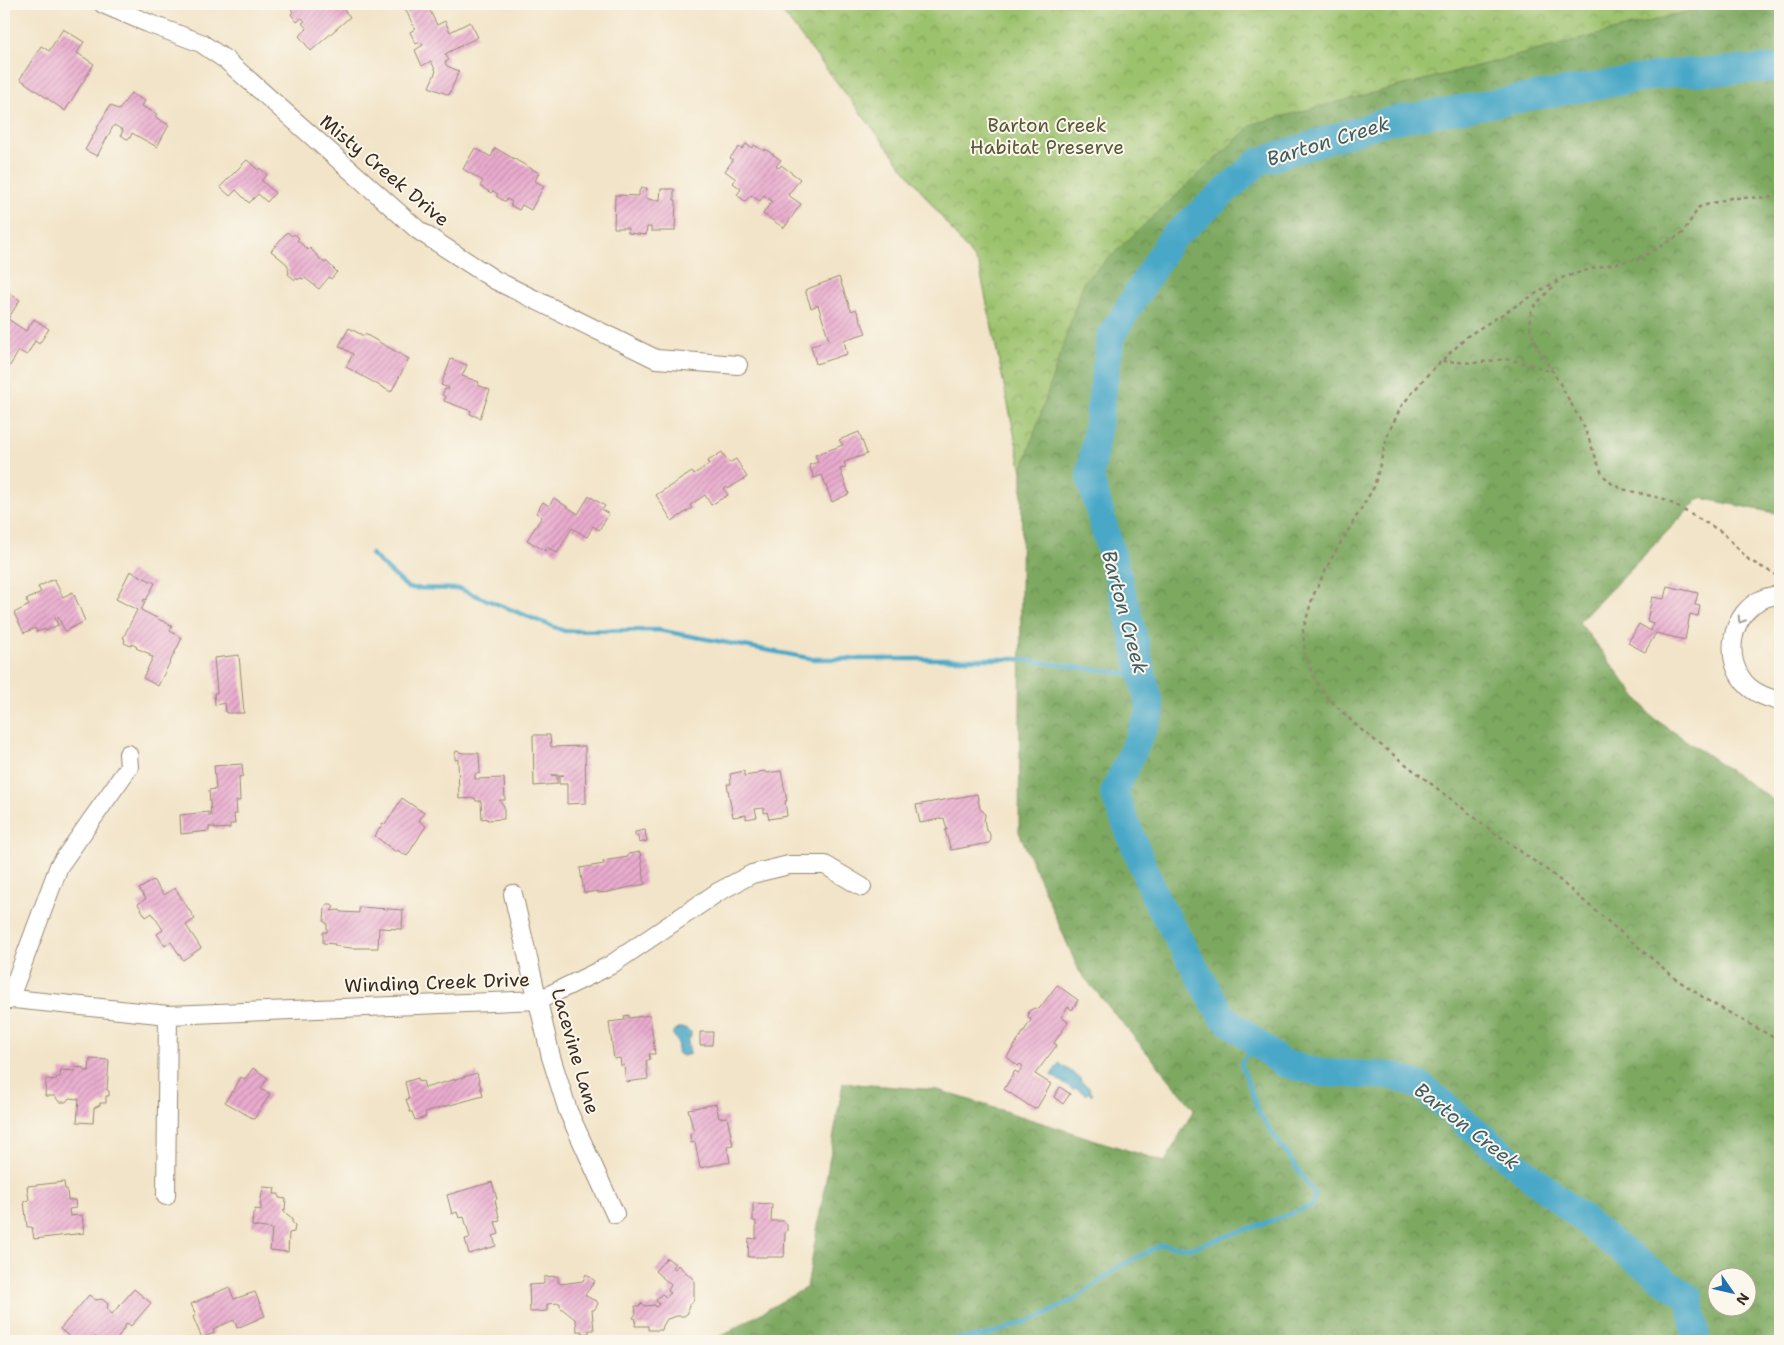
<svg xmlns="http://www.w3.org/2000/svg" width="1784" height="1345" font-family="'Shantell Sans',sans-serif">
<style>
.forest{fill:url(#forest-crowns);stroke:#5c693f;fill-rule:evenodd}
.park{fill:url(#park-crowns);stroke:#6c7646}
.water{fill:url(#water-ripples);stroke:#426972}
.lines{fill:none;stroke-linecap:round;stroke-linejoin:round}
.stream{stroke:#48a8c7;stroke-width:4.5}
.river{stroke:#48a8c7;stroke-width:28}
.building{fill:url(#building-hatch)}
.minor-casing{stroke:#968773;stroke-width:20}
.path{stroke:#968773;stroke-width:2.5;stroke-dasharray:4 4;stroke-linecap:butt}
.minor{stroke:#fff;stroke-width:18}
.oneway{stroke:#a79f9a}
.labels{text-anchor:middle;stroke-width:4;stroke-linejoin:round;paint-order:stroke}
.park-label{font-size:19px;fill:#585836;stroke:#fbf7ec}
.street-label{font-size:19px;fill:#3b2a1e;stroke:#fbf7ec}
.water-label{font-size:20px;font-style:italic;fill:#405c62;stroke:#fbf7ec}
</style>
<defs>
<pattern id="forest-crowns" width="20" height="18" patternUnits="userSpaceOnUse" patternTransform="scale(1.25)"><rect width="20" height="18" fill="#7da860"/><path d="M2 6a3 3 0 1 1 6 0M12 15a3 3 0 1 1 6 0" fill="none" stroke="#68894f"/></pattern>
<pattern id="park-crowns" width="20" height="18" patternUnits="userSpaceOnUse" patternTransform="scale(1.25)"><rect width="20" height="18" fill="#9cc26d"/><path d="M2 6a3 3 0 1 1 6 0M12 15a3 3 0 1 1 6 0" fill="none" stroke="#809e59"/></pattern>
<pattern id="water-ripples" width="26" height="14" patternUnits="userSpaceOnUse" patternTransform="scale(1.25)"><rect width="26" height="14" fill="#48a8c7"/><path d="M2 4q2-2 4 0t4 0M15 11q2-2 4 0t4 0" fill="none" stroke="#3d89a1"/></pattern>
<pattern id="building-hatch" width="6" height="6" patternUnits="userSpaceOnUse" patternTransform="scale(1.25)"><rect width="6" height="6" fill="#eaaccf"/><path d="M-1 1l2-2M0 6l6-6M5 7l2-2" fill="none" stroke="#bf8ca7"/></pattern>
</defs>
<rect width="100%" height="100%" fill="#fbf7ec"/>
<filter id="ink" filterUnits="userSpaceOnUse"><feTurbulence type="fractalNoise" baseFrequency=".02" numOctaves="2"/><feDisplacementMap in="SourceGraphic" scale="10" xChannelSelector="R" yChannelSelector="G"/><feConvolveMatrix kernelMatrix="1 2 1 2 8 2 1 2 1" color-interpolation-filters="sRGB"/></filter>
<filter id="wash" filterUnits="userSpaceOnUse"><feTurbulence type="fractalNoise" baseFrequency=".0096" numOctaves="4" result="noise"/><feDisplacementMap in="SourceGraphic" scale="20" xChannelSelector="R" yChannelSelector="G"/><feGaussianBlur stdDeviation="1.12" result="paint"/><feColorMatrix in="noise" values="0 0 0 0 0 0 0 0 0 0 0 0 0 0 0 0 0 1.4 0 .05"/><feComposite in="paint" operator="in"/></filter>
<g filter="url(#wash)">
<rect width="100%" height="100%" fill="#f2e4c8"/>
<path class="forest" d="M776,4h1004v510l-80,-16 -121,124 73,95 128,88v536h-1068l95,-54 36,-204 95,7 227,72 29,-53 -115,-138 -60,-139 3,-361 -43,-206zM1716,1278h30v30h-30z"/>
<path class="park" d="M776,4h941l-464,120 -169,157 -62,190 -43,-206z"/>
<path class="water" d="M678,1028h7l6,4v5l-3,4 2,13 -7,2 -6,-3 1,-10 -6,-10z
M1059,1063l22,16 -1,2 10,7 -1,2 4,3 -2,2 -3,-3 -2,3 -10,-7 -3,2 -22,-15z"/>
<g class="lines">
<path class="stream" d="M371,554l37,34 52,1 104,42 94,-1 156,29h203l126,17
M936,1341l49,-5 52,-18 37,-18 46,-34 41,-21 31,3 82,-28 39,-15 2,-10 -56,-82 -18,-50 15,-20"/>
<path class="river" d="M1697,1341l-8,-43 -82,-59 -186,-153 -27,-10 -73,-3 -39,-10 -60,-47 -66,-117 -42,-106 37,-82 -25,-106 -36,-128 21,-141 60,-97 87,-77 126,-40 288,-49 108,-5"/>
</g>
<g id="blocks">
<path class="building" d="M290,4h49l11,13 -39,34 -12,-15 8,-7 -5,-6 3,-2 -3,-3 -5,4 -6,-8 2,-2 -2,-3 2,-2z
M403,4h20l2,4 3,-1 9,18 8,-4 5,11 20,-10 8,15 -33,17 4,6 -4,2 2,4 12,5 -10,24 -20,-8 7,-16 -5,-10 -9,5 -7,-16 8,-5 -2,-3 -5,2 -6,-12 5,-3z
M63,29l21,13 -7,11 17,11 -29,47 -45,-32 21,-33 8,5z
M131,93l14,8 -3,5 15,8 -2,3 14,8 -12,22 -25,-14 -2,5 -3,1 -6,-4 2,-5 -9,-5 -17,31 -12,-6 25,-45 9,5z
M746,144l6,4 2,-3 10,6 1,-2 16,11 -5,6 3,2 2,-3 19,14 -12,16 13,9 -17,24 -21,-14 9,-13 -8,-6 -4,6 -9,-6 -6,6 -8,-6 4,-6 -8,-6 3,-4 -11,-8 8,-11 -3,-2 9,-11 3,2z
M475,148l16,9 4,-9 44,25 -4,8 9,5 -13,24 -9,-5 -3,5 -9,-5 2,-3 -5,-3 -1,2h-2l-8,-5 2,-2 -5,-3 -2,2 -11,-7 3,-5 -20,-12z
M247,160l11,10 2,-2 7,7 -6,5 14,13 -8,9 -9,-8 -9,9 -13,-13 -6,6 -10,-9z
M642,188h5l-1,10 6,2h8l1,-11h13v11h2l-1,31h-24v-4h-4l-1,8 -18,-2v-5h-14l1,-33 24,1v-5z
M287,232l5,4 2,-2 5,4 -2,2 11,10 2,-2 12,13 3,2 1,-2 11,11 -6,7 -2,-2 -10,12 -14,-11 -1,1 -4,-1 -2,2 -1,-2 -2,2 -7,-6 1,-2 -1,-1 1,-2 -2,-5 -16,-13z
M839,277l11,31 2,3 4,-2 10,24 -22,7 3,14 -31,10 -5,-18 18,-6 -11,-35 -7,3 -6,-18z
M4,290l16,10 -12,19 18,12 8,-12 15,10 -10,15 -4,-3 -8,14 -8,-4 -15,24z
M349,328l15,8 1,-2 44,25 -18,33 -45,-25 7,-13 -14,-8z
M451,359l16,6 -5,11 17,6 -1,3 12,5 -10,28 -10,-4 1,-3 -27,-10 2,-4 -4,-2 3,-6 3,1 1,-2 -8,-3z
M859,432l8,22 -23,8 2,5 -6,2 9,25 -17,8 -10,-27 -8,3 -5,-13 9,-3 -3,-7 28,-10 -4,-5z
M722,452l7,11 7,-4 11,18 -19,12 -1,-2 -3,2 4,6 -17,10 -6,-10 -15,10 2,3 -20,13 -16,-26 36,-23 2,2 15,-10 -1,-3z
M589,496l16,10 -3,4 7,4 -10,16 -6,-4 -6,11 -15,-9 -15,25 -10,-6 -2,4 -18,-11 15,-23 -6,-4 7,-11 6,4 5,-8 24,16z
M130,571l25,12 -9,17 -2,-1 -1,2 2,1 -4,8 31,16 -2,5 12,7 -24,48 -15,-8 10,-21 -4,-1 1,-2 -14,-6 1,-1 -5,-3 -1,2 -7,-3 1,-4 -2,-1 14,-28 -21,-11z
M54,579l9,18 10,-5 12,29 -20,10 -7,-14 -3,1 3,7 -12,6 -1,-2 -8,3 -2,-4 -11,5 -10,-20 15,-8 -3,-5 15,-8 -3,-5z
M1667,586l31,7 -3,12 5,1 -2,10 -8,-2 -5,26 -29,-7 -11,19 -17,-9 11,-19 12,7 2,-8 -6,-2 5,-24 12,2z
M239,655l5,58h-18l-1,-10 -10,2 -1,-12h3l-3,-35z
M533,735h17l1,12 34,-1 1,57 -19,1v-20h-8v-8l5,-1h-13l6,1v8l-23,2z
M456,751l7,2h16l1,20 -5,1v5l29,-1 1,22h-6l5,6v13l-17,1v-2l-5,1 -1,-18h-5l-1,-3 -16,1 -1,-40 -3,1v-6z
M242,764l1,12 -4,1 1,24h-4l1,13h-3l1,10h-5v4l-15,1v-2h-6v4l-28,3 -1,-19 29,-3v4h2l-2,-26 7,-1 -2,-23z
M744,771v5l13,-2 2,-2 5,-1 3,2 14,-2 6,30h-2l2,15 -18,3 -2,-7 -3,1v-5l-9,1 2,8 -11,2v-4l-13,2 -6,-33h4l-1,-10z
M977,794l3,15 4,3 1,4 -1,4 2,10 3,2 2,8 -2,3 -38,7 -6,-20h2l-3,-12 -24,5 -4,-18z
M402,798l22,15 -5,8 7,5 -19,30 -10,-6 -1,2 -21,-16 8,-13 2,2z
M645,830l2,11 -8,2 -1,-7h-3v-4z
M640,852l5,32 -37,8 -10,1v-2l-14,2 -4,-25 24,-4 -1,-3 25,-4v-3z
M153,880l11,15 11,-7 20,31 -9,6 15,23 -18,12 -12,-18 -6,4 -8,-12 6,-4 -11,-17 -6,4 -8,-13 8,-5 -7,-10z
M327,904h5l2,3 -3,4 9,-1 1,2 18,1v-6l44,3 -1,19 -23,-1 -1,20h-27l-16,-2v-2l-12,-1v-11h4v-9l-3,-1 1,-15z
M1057,985l21,15 -6,10 -4,-3 -7,10 7,5 -14,21 3,2 -22,29 16,10 -14,24 -2,-1 -1,2 -30,-20 11,-18 3,2 5,-7 -3,-2 -2,2 -11,-9 24,-37 -3,-4 1,-5 5,-3 5,1z
M629,1015v3l21,-3 5,39h-6l1,5 -4,2 2,18 -22,3 -2,-17 -3,1 -1,-8 -6,1 -5,-37 16,-2 -1,-4z
M700,1032h13l-1,13h-12z
M90,1059l19,1 -2,30 2,1v5h-3v7h-6v2l-6,3 -1,15 -16,-1 2,-23 -10,-1 -3,4h-7l-4,-6h-10l1,-17 10,1 1,-3h3l1,-7 14,1v-4l9,1v3h5z
M253,1068l15,10 -7,11 9,5 -16,25 -29,-17 7,-11 1,1 8,-15 4,2z
M477,1073l6,23 -58,16 1,5 -11,3 -3,-8h-2l-4,-13h3l-4,-17 13,-4v4l5,-1 2,7z
M1060,1087l10,7 -7,10 -9,-7z
M716,1104l3,14 8,-1 6,28 -6,1 3,16 -30,6 -5,-26 -4,1 -1,-9 4,-1 -6,-24z
M64,1182l1,7h2l1,11h7l1,8 -7,1 1,7 12,-1 2,18 -50,6 -2,-12h-5l-3,-26 5,-1 -2,-14z
M492,1182l5,17 -2,1 5,21 -5,1 4,12 -6,2 3,10 -27,8 -4,-15 5,-1 -6,-21 -5,1 -2,-6 -5,2 -5,-19z
M263,1187l12,1 -1,6h5v4l7,1 -1,11 -2,1 9,7v4l3,3 -1,7 -5,1 -1,19 -18,-2 2,-21 -20,-3 1,-13h2v-4l6,1v-5h-1z
M753,1203l19,1 -1,17h13l3,4v6l-2,1 -1,25h-36l1,-19 7,1v-18h-3z
M667,1258l8,6 -3,3 3,2 3,-4 16,15v20l-6,7v6l-4,3h-7l-10,3 -4,7 -1,4h-14v-4h-13l1,-7 -3,-1 3,-5 -1,-7h4l3,-3 3,3 10,-1 1,2 3,-3 -3,-4 6,-6 4,3 5,-4 -3,-2 3,-6 -16,-14z
M586,1274l9,7 -10,14 8,5h3l2,4 -4,6h-2l2,20h-5v3l-7,1v-3h-5l-1,-11 -16,-13v-4l-13,1v7l-17,1 -1,-27 15,-1v-7l14,-1v6l3,2 22,-3z
M229,1287l5,12 21,-7 10,24 -28,12 -3,-8 -21,9 1,4 -12,5 -9,-21 3,-2 -5,-11z
M134,1289l17,14 -20,23 -4,-3 -11,18h-14l-6,-4 -7,1 -2,3h-12l-15,-12 29,-34 7,5 6,-1 6,5 -1,6 5,4z"/>
</g>
</g>
<g filter="url(#ink)">
<use href="#blocks" fill-opacity="0" stroke="#968773" stroke-width="1"/>
<g class="lines">
<g class="minor-casing">
<path id="minor" d="M103,4l47,20 51,19 25,17 192,170 77,50 161,79 82,6
M1780,594c-5,2 -10,2 -15,4 -35,13 -44,64 -16,89 9,8 20,11 31,14
M513,894l38,163 17,54 47,103
M4,998l164,17 371,-15 70,-34 109,-74 34,-18 37,-9h36l37,22
M9,1000l50,-134 70,-99 -1,-13
M166,1196l2,-181"/>
</g>
<path class="path" d="M1780,197l-49,1 -32,9 -16,26 -42,25 -47,10 -33,10 -92,57 -40,38 -27,32 -14,29 -14,53 -43,72 -18,37 -10,34 2,26 10,24 13,18 31,30 133,103 59,42 125,106 34,23 70,39
M1558,281l-26,28 -3,15 6,20 23,36 26,47 18,47 9,9 11,6 42,10 58,33 27,28 31,17
M1442,361l32,2 31,-4 24,5 23,8"/>
<use href="#minor" class="minor"/>
</g>
<defs><path id="oneway-chevron" d="M-2-3.5L2.5 0L-2 3.5" fill="none" stroke-width="1.6" stroke-linecap="round" stroke-linejoin="round" transform="scale(1.25)"/></defs>
<use class="oneway" href="#oneway-chevron" transform="translate(1741 620) rotate(123)"/>
</g>
<g class="labels">
<g class="park-label">
<text x="1047" y="132">Barton Creek<tspan x="1047" dy="22">Habitat Preserve</tspan></text>
</g>
<g class="street-label">
<text transform="translate(385 170) rotate(40)" y="7">Misty Creek Drive</text>
<text transform="translate(437 982) rotate(-2)" y="7">Winding Creek Drive</text>
<text transform="translate(576 1051) rotate(74)" y="7">Lacevine Lane</text>
</g>
<g class="water-label">
<text transform="translate(1328 141) rotate(-17)" y="7">Barton Creek</text>
<text transform="translate(1125 612) rotate(75)" y="7">Barton Creek</text>
<text transform="translate(1467 1126) rotate(38)" y="7">Barton Creek</text>
</g>
</g>
<rect width="1784" height="1345" fill="none" stroke="#fbf7ec" stroke-width="20"/>
<g transform="translate(1732 1292) rotate(124)"><circle r="24" fill="#fbf7ec" stroke="#aea59a"/>
<path d="M0-4L9 19L0 12L-9 19Z" fill="#1f6fb2"/>
<text y="-8" font-size="14" font-weight="bold" text-anchor="middle" fill="#3b2a1e">N</text>
</g>
</svg>
